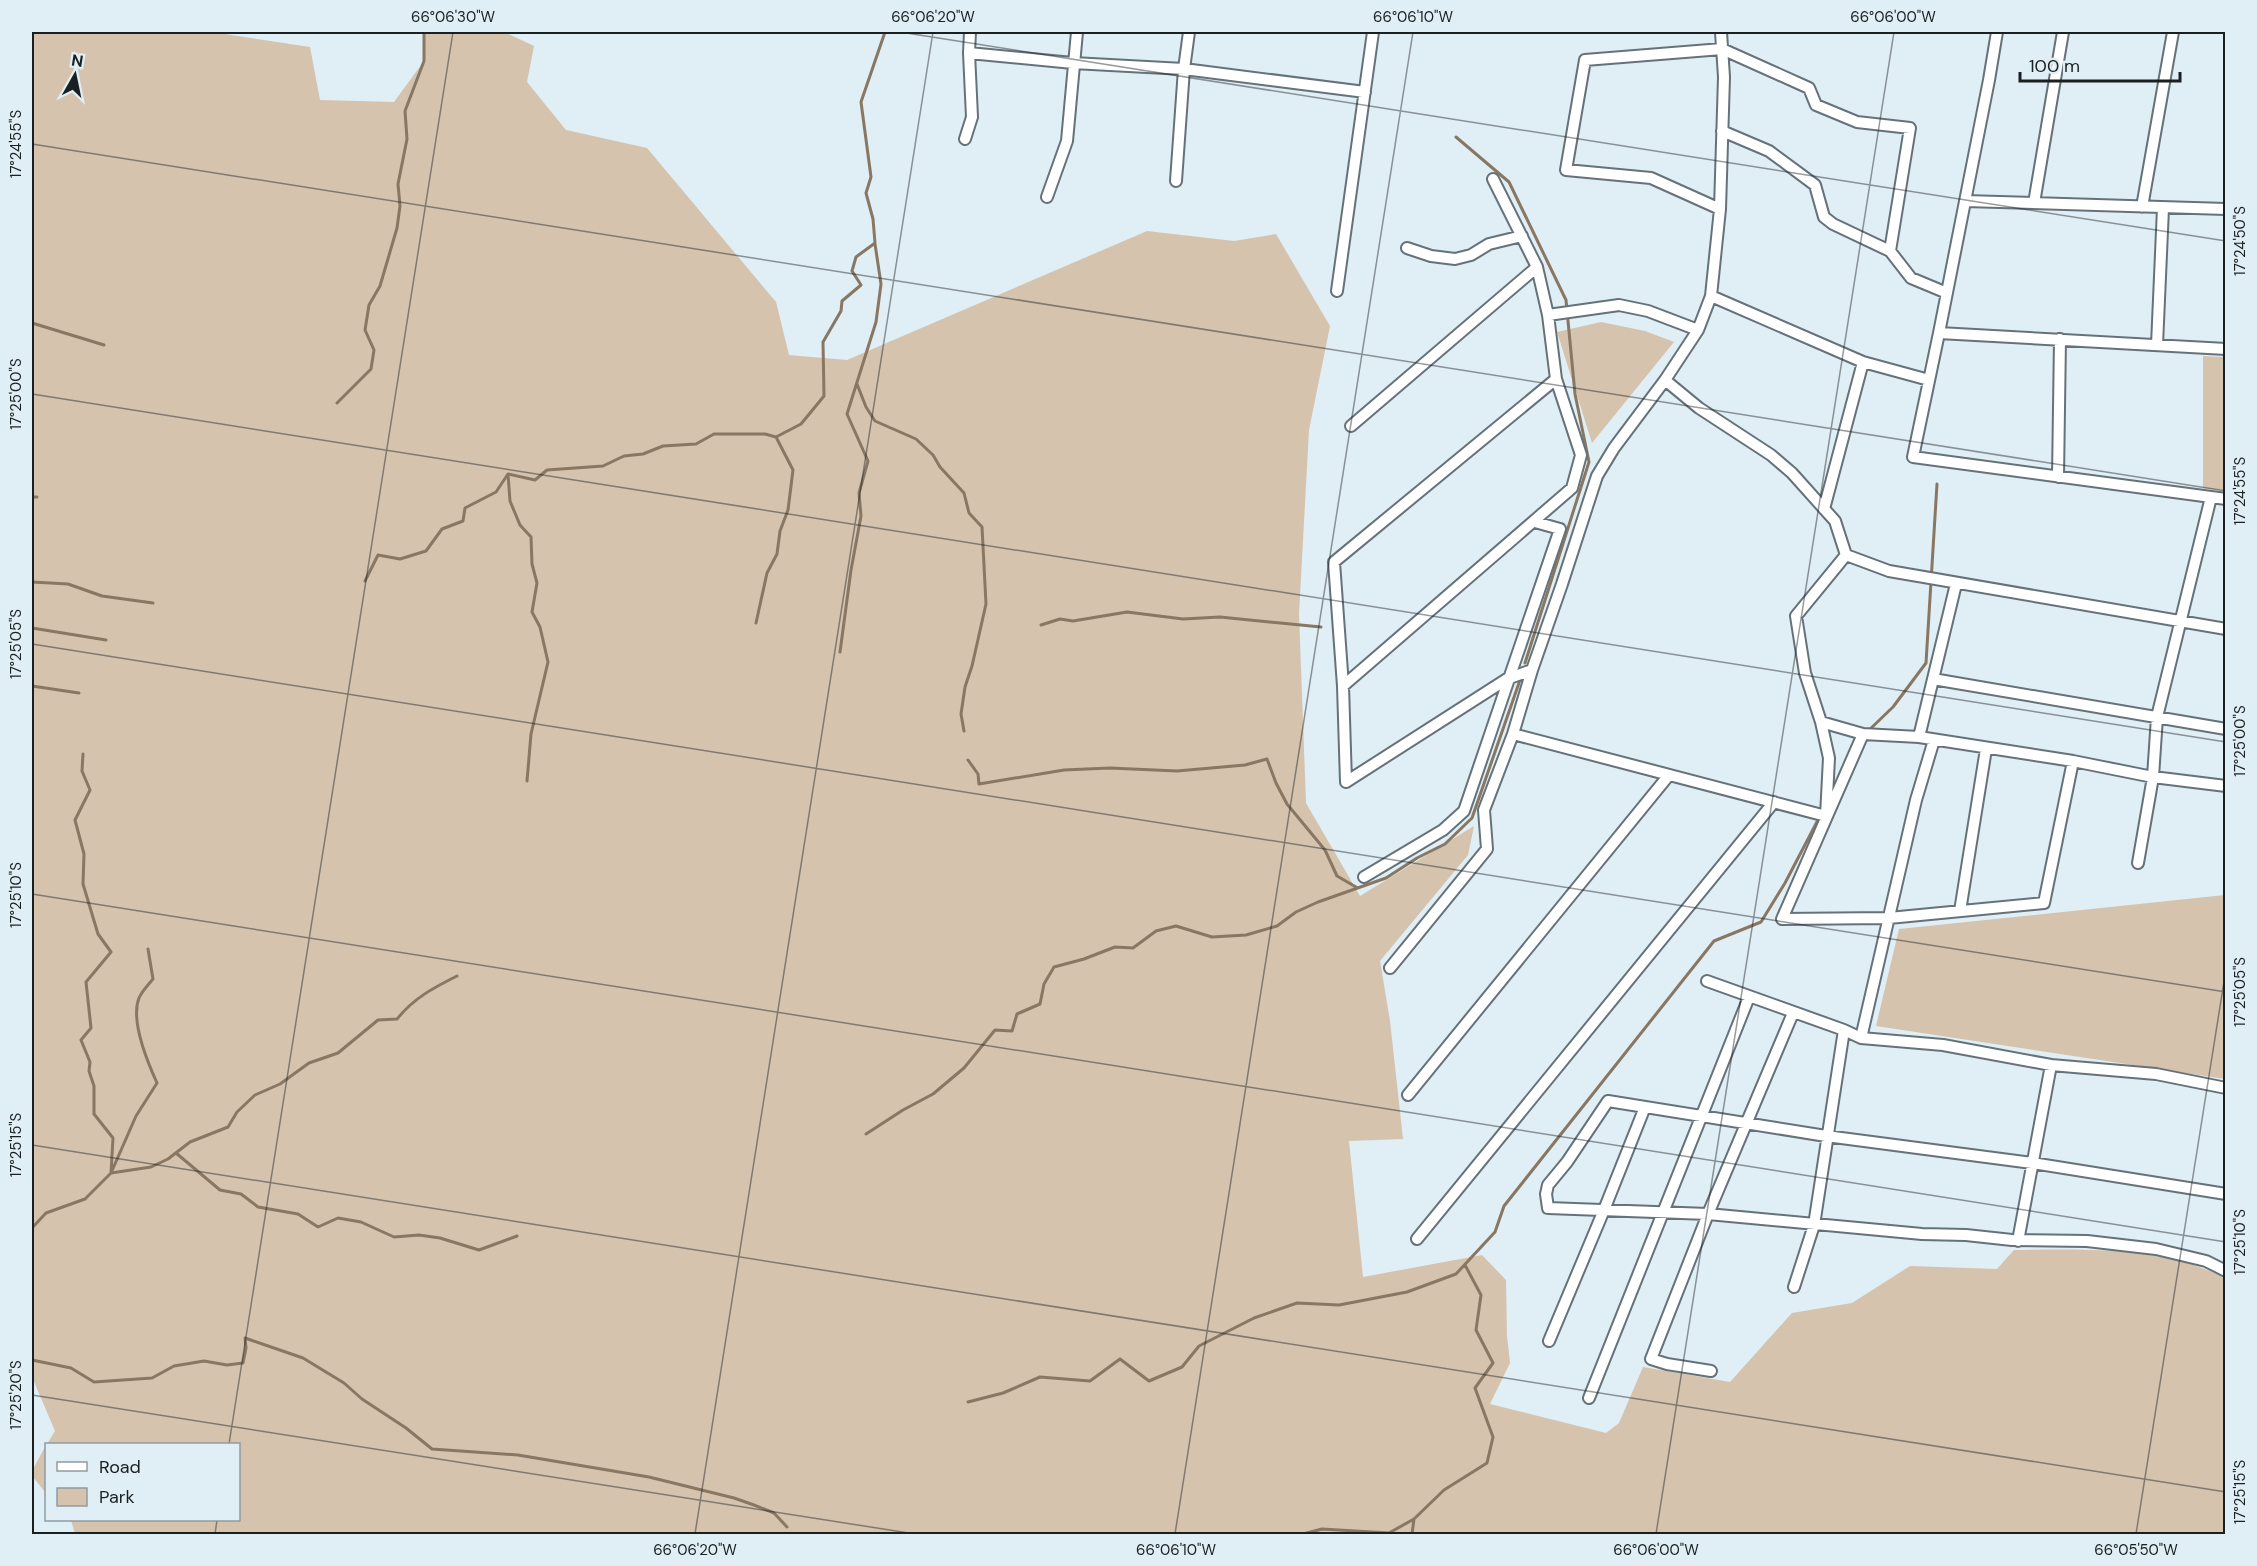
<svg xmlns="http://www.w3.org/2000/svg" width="2257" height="1566" font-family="'DM Sans',sans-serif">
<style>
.green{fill:#d5c3ae}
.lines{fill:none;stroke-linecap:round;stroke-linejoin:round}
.stream{stroke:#887762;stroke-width:3}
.minor-casing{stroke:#667279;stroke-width:14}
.minor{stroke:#fff;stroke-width:10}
.ticks{fill:none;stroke:#1a1f22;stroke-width:1.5;stroke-opacity:0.45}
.neatline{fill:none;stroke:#1a1f22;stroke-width:2}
.ticks-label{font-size:15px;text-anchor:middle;fill:#1a1f22}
</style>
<rect width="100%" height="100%" fill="#e0eef5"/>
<path class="green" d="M32,32h180l98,15 10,53 74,2 30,-41v-29h80l30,14 -7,36 39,48 81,18 129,154 13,53 58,5 300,-129 87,10 42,-7 54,92 -21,104 -10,184 7,189 54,93 114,-70 -6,29 -88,106 10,60 13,118 -54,2 14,136 119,-22 24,25 1,56 3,27 -20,41 116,29 13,-10 24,-56 87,15 62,-69 60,-10 58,-37 87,3 17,-19c71,-1 147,-4 211,28v256h-2150l-4,-14h167v-76h-191l8,-13 -23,-54z
M1601,322l44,9 29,11 -82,101 -35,-111z
M2203,356l22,1v134l-22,-3z
M2225,895v184l-349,-53 23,-97z
M46,1445v48l-14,-17v-5z"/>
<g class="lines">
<path class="stream" d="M1456,137l53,45 57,118 9,94 14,68 -64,201
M32,323l72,22
M857,384l9,23 9,14 41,18 17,16 7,12 24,26 5,20 13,14 4,77 -14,62 -7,21 -4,27 3,17
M337,403l34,-34 3,-19 -9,-20 4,-25 11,-19 17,-58 3,-22 -2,-22 9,-45 -2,-28 19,-50v-29
M508,474l2,27 10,24 11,12 1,27 5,19 -5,29 8,15 8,35 -17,72 -4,47
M32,497h5
M365,581l13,-26 22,4 26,-8 16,-22 21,-8 2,-13 31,-16 12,-18 27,6 12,-10 56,-4 21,-10 19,-2 20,-8 33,-2 18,-10h51l11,3 25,-13 23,-28 -1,-54 18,-31 1,-10 19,-16 -9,-14 4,-14 19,-14 -2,-24 -7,-26 5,-16 -10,-75 24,-70
M32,582l36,2 34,12 51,7
M756,623l11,-50 10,-19 3,-23 8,-21 5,-40 -17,-33
M1041,625l19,-6 13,2 54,-9 56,7 37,-2 101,10
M32,628l74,12
M840,652l11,-82 10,-54 -2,-23 9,-32 -21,-47 29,-92 5,-38 -6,-40
M32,686l47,7
M1867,732l26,-25 33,-44 11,-179
M83,754l-1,17 8,19 -15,30 9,34 -1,30 15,50 13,18 -25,30 5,46 -10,12 9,22 -1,9 5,15v28l19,24 -2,35
M968,760l10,14 1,10 85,-14 46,-2 67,3 68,-6 22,-6 9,24 11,21 38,46 12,26 19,11
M866,1134l37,-24 30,-16 31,-26 31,-38 17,1 5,-17 23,-10 4,-20 10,-17 30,-8 31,-12 18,1 23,-17 20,-5 36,11 34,-2 31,-9 19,-14 22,-10 68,-24 31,-20 28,-14 27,-26 47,-135
M176,1153l44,37 21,4 17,13 40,7 20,13 20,-9 23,4 33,15 25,-2 21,3 39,12 38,-14
M111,1173l40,-6 17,-8 22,-17 38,-15 9,-15 18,-17 25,-11 29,-21 29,-10 40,-33 19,-1c17,-21 36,-31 60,-43
M32,1228l14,-15 39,-14 26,-26 25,-57 21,-33c-10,-22 -27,-62 -18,-85 3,-7 9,-13 14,-19l-5,-30
M32,1360l39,8 23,14 58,-4 22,-12 30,-5 23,4 16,-2 3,-15 -1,-10 58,20 41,25 18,16 44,29 26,21 86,6 131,22 85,21 20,7 20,8 13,14
M968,1402l35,-9 37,-16 50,4 30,-22 29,22 33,-14 17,-21 55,-28 43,-15 42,2 68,-13 49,-18 39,-42 9,-26 210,-265 47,-19 24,-39 34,-65
M1303,1534l19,-5 67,4 25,-14 30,-29 43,-27 6,-26 -18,-49 18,-25 -17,-33 5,-35 -16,-30
M1412,1534l2,-15"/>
<g class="minor-casing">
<path id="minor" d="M969,53l104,10 111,6 181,23
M1722,131l47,20 46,34 9,32 9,7 57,27 21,27 36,15
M965,139l7,-22 -3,-64 1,-21
M1176,181l8,-112 5,-37
M1047,197l20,-56 10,-109
M1965,201l261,8
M2034,203l29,-171
M2142,207l31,-175
M1720,209l-69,-31 -85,-8 19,-110 137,-11 87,39 7,17 41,17 53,6 -20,123
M1407,248l24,8 24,3 16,-4 18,-11 33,-8
M1337,291l36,-259
M1711,296l152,66 66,18
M1548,315l71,-10 29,6 50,19
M1939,333l50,-253 8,-48
M2157,345l6,-137
M2226,349l-287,-16 -26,124 313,42
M1665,380l34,28 72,47 21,18 43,48 11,34 43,16 337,58
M1351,426l186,-159
M2058,477l2,-138
M1824,509l39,-147
M1933,679l293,50
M1343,686l229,-198 9,-33 -25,-76
M1821,722l42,12 56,3 154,24 80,16 73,9
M1513,734l313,82 3,-58 -8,-36 -16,-49 -9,-57 50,-61
M1863,734l-81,185 107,-1 155,-15 29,-142
M1919,737l37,-153
M1346,782l-3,-96 -9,-124 222,-183 -8,-64 -11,-48 -44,-88
M1346,782l161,-103 25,-9
M2138,863l15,-86 4,-60 54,-220
M1364,877l79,-47 21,-19 96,-282 -25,-7
M1960,911l26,-162
M1390,968l97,-119 -3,-39 29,-76 19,-64 30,-86 35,-108 17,-28 51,-68 33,-50 13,-34 9,-87 4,-132 -3,-45
M1707,981l137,49 17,8 82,7 108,20 105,9 70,14
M1861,1038l55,-238 18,-60
M1408,1095l261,-320
M2226,1194l-194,-31 -206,-27 -218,-35 -41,61 -19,23 -2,9 2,14 160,6 214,20 44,1 46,5 75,1 69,8 50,12 20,10
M1417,1239l357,-437
M2018,1241l33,-176
M1794,1287l20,-62 30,-195
M1549,1341l55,-131 41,-103
M1711,1371l-44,-7 -16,-5 57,-145 85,-201
M1589,1398l160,-401"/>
</g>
<use href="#minor" class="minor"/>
</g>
<path class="ticks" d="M900,32l1326,209M32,144l2194,347M32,394l2194,348M32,644l2194,348M32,894l2194,348M32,1145l2194,347M32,1395l883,139M229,1444l224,-1412M215,1534l2,-14M695,1534l238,-1502M1175,1534l238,-1502M1656,1534l238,-1502M2136,1534l90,-565"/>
<rect width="2257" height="1566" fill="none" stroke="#e0eef5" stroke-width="66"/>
<rect x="45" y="1443" width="195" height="78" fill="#e0eef5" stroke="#919ba1" stroke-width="1.5"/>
<rect x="57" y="1462" width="30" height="9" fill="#ffffff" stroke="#919ba1" stroke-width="1.5"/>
<text x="99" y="1473" font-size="18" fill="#1a1f22">Road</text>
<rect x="57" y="1488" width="30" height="18" fill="#d5c3ae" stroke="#919ba1" stroke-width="1.5"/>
<text x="99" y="1503" font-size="18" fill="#1a1f22">Park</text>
<g transform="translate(75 75) rotate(9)" stroke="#e0eef5" stroke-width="4.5" paint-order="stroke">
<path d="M0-4.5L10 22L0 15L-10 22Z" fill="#1a1f22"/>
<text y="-9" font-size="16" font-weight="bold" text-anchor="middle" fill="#1a1f22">N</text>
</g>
<path d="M2020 72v9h160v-9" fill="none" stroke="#1a1f22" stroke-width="3"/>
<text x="2029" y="72" font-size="18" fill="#1a1f22" stroke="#e0eef5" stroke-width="4.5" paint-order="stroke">100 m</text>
<rect x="33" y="33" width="2191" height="1500" class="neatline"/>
<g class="ticks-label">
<text x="453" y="22">66°06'30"W</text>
<text x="933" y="22">66°06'20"W</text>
<text x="1413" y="22">66°06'10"W</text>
<text x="1893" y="22">66°06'00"W</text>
<text transform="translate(16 144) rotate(-90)" y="5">17°24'55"S</text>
<text transform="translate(2240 241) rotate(-90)" y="5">17°24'50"S</text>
<text transform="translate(16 394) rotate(-90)" y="5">17°25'00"S</text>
<text transform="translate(2240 491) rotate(-90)" y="5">17°24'55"S</text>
<text transform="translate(16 644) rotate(-90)" y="5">17°25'05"S</text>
<text transform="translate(2240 741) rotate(-90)" y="5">17°25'00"S</text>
<text transform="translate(16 895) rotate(-90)" y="5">17°25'10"S</text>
<text transform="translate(2240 992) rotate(-90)" y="5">17°25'05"S</text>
<text transform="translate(16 1145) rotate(-90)" y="5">17°25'15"S</text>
<text transform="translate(2240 1242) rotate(-90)" y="5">17°25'10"S</text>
<text transform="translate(16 1395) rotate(-90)" y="5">17°25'20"S</text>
<text transform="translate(2240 1492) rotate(-90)" y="5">17°25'15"S</text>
<text x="695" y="1555">66°06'20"W</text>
<text x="1176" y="1555">66°06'10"W</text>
<text x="1656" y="1555">66°06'00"W</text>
<text x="2136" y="1555">66°05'50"W</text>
</g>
</svg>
